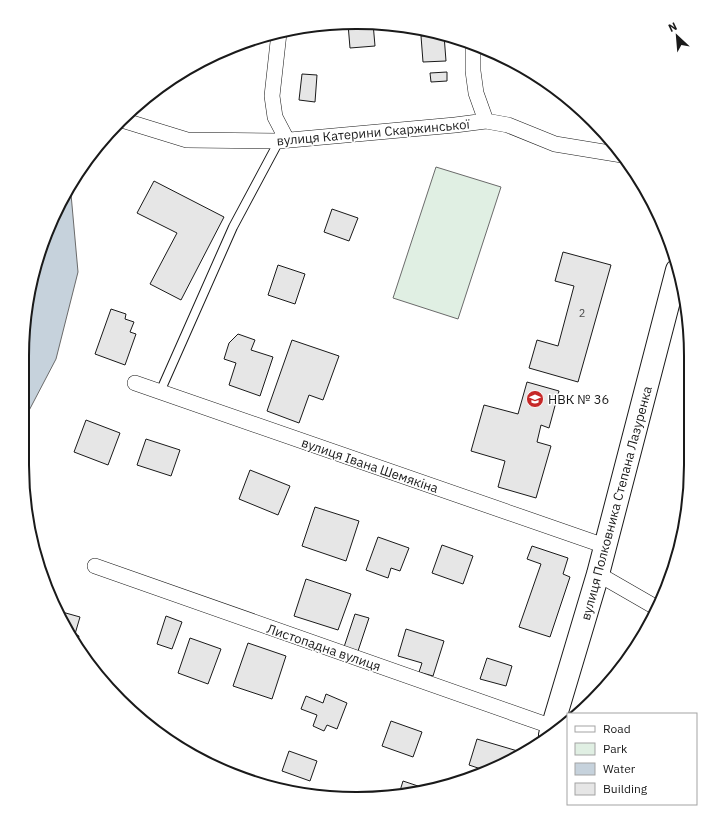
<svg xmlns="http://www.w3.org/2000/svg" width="713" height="821" font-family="'IBM Plex Sans',sans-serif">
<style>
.green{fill:#e0efe3;stroke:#6a6a6a}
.water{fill:#c6d2dc;stroke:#6a6a6a}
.building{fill:#e6e6e6;stroke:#1a1a1a}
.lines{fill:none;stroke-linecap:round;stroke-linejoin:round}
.lane-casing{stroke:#1a1a1a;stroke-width:10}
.street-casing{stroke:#1a1a1a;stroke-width:16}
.secondary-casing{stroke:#1a1a1a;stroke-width:24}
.lane{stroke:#fff;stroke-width:8}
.street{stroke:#fff;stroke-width:15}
.secondary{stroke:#fff;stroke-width:22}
.fence{stroke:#1a1a1a;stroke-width:1;stroke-dasharray:5 2;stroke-linecap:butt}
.labels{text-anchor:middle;stroke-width:3;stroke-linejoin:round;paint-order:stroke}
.number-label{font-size:11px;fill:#4d4d4d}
.street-label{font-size:13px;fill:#1a1a1a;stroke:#fff}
.poi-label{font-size:13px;fill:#1a1a1a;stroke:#fff;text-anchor:start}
.rim{fill:none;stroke:#1a1a1a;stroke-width:2}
</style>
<rect width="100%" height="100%" fill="#fff"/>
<path class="green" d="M436,167l65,20 -43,132 -65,-21z"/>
<path class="water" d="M68,187l3,7 7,78 -22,87 -33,63 2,-109 15,-64z"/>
<path class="building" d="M373,23l2,23 -25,2 -2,-24z
M444,35l2,26 -23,1 -2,-26z
M447,72v9l-16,1 -1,-9z
M302,74l15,1 -2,27 -16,-2z
M154,181l70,36 -43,83 -31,-16 27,-51 -40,-20z
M332,209l26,9 -9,23 -25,-9z
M563,252l48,13 -33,117 -49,-14 8,-28 21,6 16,-60 -19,-5z
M278,265l27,9 -10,30 -27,-9z
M111,309l15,5 -1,5 9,3 -4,10 6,2 -11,31 -30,-11z
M238,334l17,6 -4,10 22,7 -13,39 -31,-11 7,-22 -12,-4 5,-16z
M292,340l47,16 -16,44 -14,-5 -10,28 -32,-12z
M527,382l32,9 -10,37 -8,-3 -4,17 14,4 -15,52 -38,-11 7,-26 -34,-10 13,-46 34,9z
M86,420l34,13 -12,32 -34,-13z
M146,439l34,11 -9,26 -34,-11z
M250,470l40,16 -12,29 -39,-16z
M315,507l44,14 -13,40 -44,-15z
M378,537l31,11 -9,23 -9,-3 -3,10 -22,-8z
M442,545l31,11 -10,28 -31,-11z
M532,546l36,12 -5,16 7,3 -20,60 -31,-10 22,-63 -14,-5z
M306,579l45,15 -13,36 -44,-14z
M55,610l25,7 -5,17 4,2 -2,7z
M355,614l14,4 -11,33 -14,-4z
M166,616l16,6 -10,27 -15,-5z
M406,629l38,12 -11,35 -14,-4 3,-9 -24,-7z
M190,638l31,11 -13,35 -30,-11z
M248,643l38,13 -14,43 -39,-13z
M487,658l25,8 -6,20 -26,-7z
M326,694l21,9 -10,26 -10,-4 -3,6 -11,-5 4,-11 -16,-6 5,-13 17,7z
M391,721l31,11 -9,25 -31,-11z
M477,739l44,13 -1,4 -33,15 -18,-6z
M289,751l28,10 -7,20 -28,-10z
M403,781l24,8 -28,5z"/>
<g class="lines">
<g class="lane-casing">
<path id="lane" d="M160,392l73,-165 46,-86"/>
</g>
<g class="street-casing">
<path id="street" d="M279,33l-7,63 3,21 12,23
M473,45v26l3,22 10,28
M122,120l65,20 92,1 176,-16 31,-4 22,4 47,19 67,11
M135,383l470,163
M95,566l458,161
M598,574l59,34"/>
</g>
<g class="secondary-casing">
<path id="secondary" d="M550,735l48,-161 79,-304"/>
</g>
<use href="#lane" class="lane"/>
<use href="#street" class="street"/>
<use href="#secondary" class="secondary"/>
<path class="fence" d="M607,135l-1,2 4,1"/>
</g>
<defs>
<g id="school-disc" transform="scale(0.9)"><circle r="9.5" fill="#c62828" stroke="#fff"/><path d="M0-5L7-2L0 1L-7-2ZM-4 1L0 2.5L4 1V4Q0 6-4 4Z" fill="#fff"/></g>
</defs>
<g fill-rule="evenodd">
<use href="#school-disc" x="535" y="399"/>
</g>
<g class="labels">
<g class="number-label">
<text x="582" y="317">2</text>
</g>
<g class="street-label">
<text transform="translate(373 132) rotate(-5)" y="5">вулиця Катерини Скаржинської</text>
<text transform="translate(370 465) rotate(19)" y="5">вулиця Івана Шемякіна</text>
<text transform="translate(616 503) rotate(-75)" y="5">вулиця Полковника Степана Лазуренка</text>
<text transform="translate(324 647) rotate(19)" y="5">Листопадна вулиця</text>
</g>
<g class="poi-label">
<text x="548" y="404">НВК № 36</text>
</g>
</g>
<path d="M0 0H713V821H0ZM356 29H357A327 327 0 0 1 684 356V465A327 327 0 0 1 357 792H356A327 327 0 0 1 29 465V356A327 327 0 0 1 356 29Z" fill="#fff" fill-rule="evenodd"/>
<path class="rim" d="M356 29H357A327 327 0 0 1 684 356V465A327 327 0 0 1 357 792H356A327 327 0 0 1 29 465V356A327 327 0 0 1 356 29Z"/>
<rect x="567" y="713" width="130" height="92" fill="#ffffff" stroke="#a3a3a3"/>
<rect x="575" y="726" width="20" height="6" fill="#ffffff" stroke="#a3a3a3"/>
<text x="603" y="733" font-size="12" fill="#1a1a1a">Road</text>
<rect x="575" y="743" width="20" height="12" fill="#e0efe3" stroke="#a3a3a3"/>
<text x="603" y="753" font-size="12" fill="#1a1a1a">Park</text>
<rect x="575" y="763" width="20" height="12" fill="#c6d2dc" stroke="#a3a3a3"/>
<text x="603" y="773" font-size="12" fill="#1a1a1a">Water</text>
<rect x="575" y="783" width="20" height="12" fill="#e6e6e6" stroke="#a3a3a3"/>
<text x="603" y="793" font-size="12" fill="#1a1a1a">Building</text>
<g transform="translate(677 36) rotate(334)" stroke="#ffffff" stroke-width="3" paint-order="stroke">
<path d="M0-3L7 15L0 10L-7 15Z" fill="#1a1a1a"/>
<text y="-6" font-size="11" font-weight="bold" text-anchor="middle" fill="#1a1a1a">N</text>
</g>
</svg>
